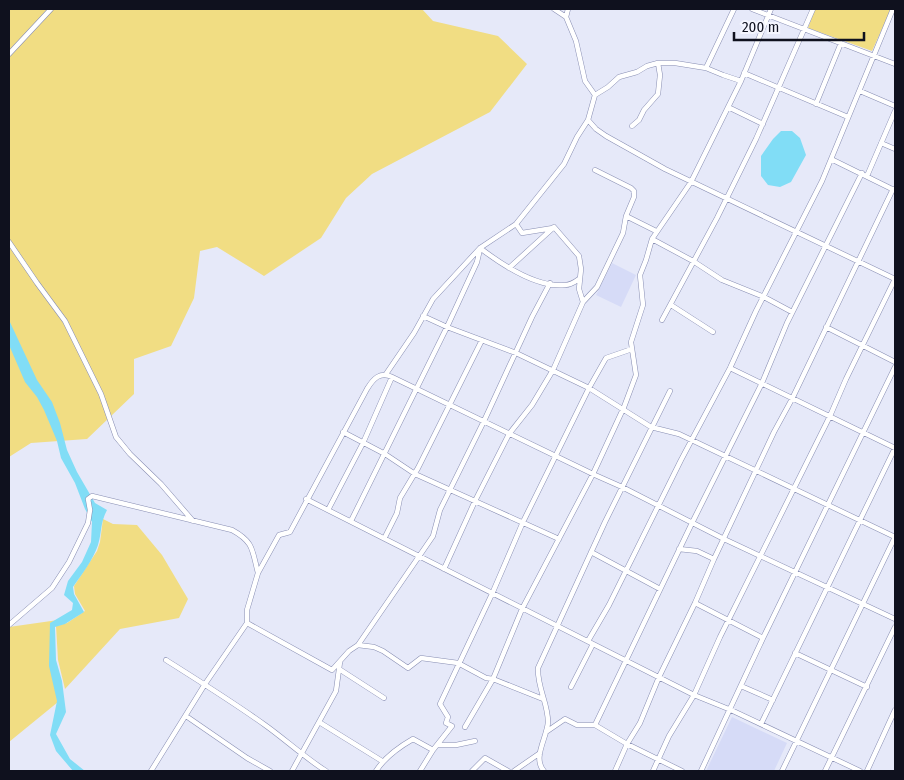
<svg xmlns="http://www.w3.org/2000/svg" width="904" height="780" font-family="'Fira Sans Condensed',sans-serif">
<style>
.built{fill:#d6dbf7}
.green{fill:#f1dd83}
.water{fill:#81ddf6}
.lines{fill:none;stroke-linecap:round;stroke-linejoin:round}
.street-casing{stroke:#888eb3;stroke-width:5.5}
.street{stroke:#fff;stroke-width:4.5}
</style>
<rect width="100%" height="100%" fill="#e6e9f9"/>
<path class="built" d="M612,263l24,12 -15,32 -25,-12z
M732,717l55,26 -13,28h-68z"/>
<path class="green" d="M9,9h413l11,12 65,15 29,28 -37,48 -118,62 -26,24 -25,40 -57,38 -47,-29 -17,4 -6,47 -23,48 -37,13v35l-47,45 -56,4 -22,14z
M815,9h76l-19,42 -64,-23z
M103,519l10,5 24,1 25,30 26,44 -9,19 -59,11 -55,60 -7,-29 -2,-34 11,-3 18,-12 -10,-17 -1,-8 23,-35 3,-9z
M58,620l-8,4 8,78 -49,40v-115z"/>
<path class="water" d="M781,131h11l8,7 6,17 -15,27 -11,5 -12,-2 -7,-9v-20l12,-17z
M9,320l28,60 15,22 8,21 7,27 10,22 18,31 12,7c-7,13 -5,22 -9,35 -5,15 -16,29 -25,42l1,7 10,18 -19,12 -10,3 1,33 6,21 4,31 -10,22 14,25 15,12h-12l-17,-20 -6,-16 7,-34 -8,-35 1,-43 22,-13 1,-7 -9,-8 4,-14 14,-19 9,-20 1,-20 -7,-13 -10,-26 -14,-25 -4,-17 -13,-31 -7,-13 -12,-15 -16,-37z"/>
<g class="lines">
<g class="street-casing">
<path id="street" d="M554,9l12,8 10,24 9,40 10,14
M752,9l143,55
M566,17l2,-8
M9,54l42,-45
M706,68l28,-59
M744,73l104,44
M860,91l35,15
M816,104l25,-61
M728,107l35,17
M588,120l8,9 10,7 59,33 230,110
M632,126l7,-6 5,-10 14,-16 2,-19 -2,-12
M881,143l14,6
M831,159l63,31
M867,176l28,-65
M626,216l30,15
M516,224l6,9 31,-5
M652,239l41,22 29,19 42,17 28,15
M9,242l28,41 28,38 36,73 15,43 14,17 31,30 32,37
M480,248c21,16 57,40 85,37 5,0 10,-3 14,-6
M509,268l45,-41
M583,302l14,-15 26,-54 3,-17 8,-19v-6l-3,-3 -36,-18
M671,305l42,27
M423,316l24,11 69,26 73,35 62,39 28,7 216,103
M662,320l55,-102 39,-79 57,-130
M826,327l69,35
M730,368l165,80
M386,374l28,-41 19,-34 47,-51 36,-24 48,-60 13,-27 11,-17 7,-25 13,-8 11,-10 18,-5 10,-6 11,-3h17l31,5 17,7 18,6
M343,432l42,22 30,20 144,65
M306,499l388,196 37,15 129,61
M328,510l35,-67 29,-66
M351,521l96,-194 30,-65 3,-13
M385,537l12,-24 3,-15 18,-30 64,-128
M679,549l18,2 17,8
M591,552l69,37
M444,569l31,-68 34,-67 23,-29 21,-35 30,-68 -4,-13 2,-20 -2,-13 -25,-29
M695,603l68,35
M247,623l85,47 17,-19 9,-6 75,-109 7,-26 44,-89 48,-104 18,-34
M9,625l43,-37 17,-26 19,-39 2,-13 -2,-11 4,-3 140,34c22,12 20,20 26,43
M588,641l21,-36 72,-145 49,-92 26,-57 66,-130 71,-172
M358,645l16,2 9,4 25,17 13,-10 37,5 28,15 7,1 50,20
M795,653l72,34
M166,660c33,21 67,42 99,65 21,15 39,32 61,46
M339,669l45,29
M741,686l32,14
M571,687l22,-43
M186,716l61,42 23,13
M319,722l63,39
M761,724l134,-276
M595,725l97,-202 70,-140 25,-60 75,-150
M465,727l28,-48 29,-70 71,-135 31,-67 12,-32 -5,-33 12,-37 -3,-30 6,-15 6,-21 39,-57 50,-101 30,-72
M546,732l19,-13 12,6h18l32,19 55,27
M438,745h18l19,-4
M151,771l54,-87 42,-61v-13l11,-37 21,-38 11,-3 77,-143c6,-10 13,-18 25,-12l203,98 27,12 102,52 171,80
M292,771l44,-80 4,-29
M376,771c9,-14 23,-24 37,-32l20,11
M420,771l13,-21 19,-24 -6,-3 2,-6 -8,-13 52,-110 31,-72 66,-134 17,-30 26,-9
M472,771l13,-13 23,13
M514,771l26,-18
M544,771c-12,-13 3,-33 4,-49 0,-19 -11,-35 -10,-54l67,-146 65,-131
M615,771l12,-27 13,-21 19,-46 36,-74 19,-44 60,-127 18,-33 101,-210
M653,771l16,-35 25,-41 26,-58 110,-221 16,-37 49,-100
M701,771l62,-133 132,-271
M782,771l113,-234
M825,771l70,-144
M867,771l28,-61"/>
</g>
<use href="#street" class="street"/>
</g>
<rect width="904" height="780" fill="none" stroke="#0f111e" stroke-width="20"/>
<path d="M734 32v8h130v-8" fill="none" stroke="#0f111e" stroke-width="2.5"/>
<text x="742" y="32" font-size="15" fill="#0f111e" stroke="#f5f6ff" stroke-width="4" paint-order="stroke">200 m</text>
</svg>
